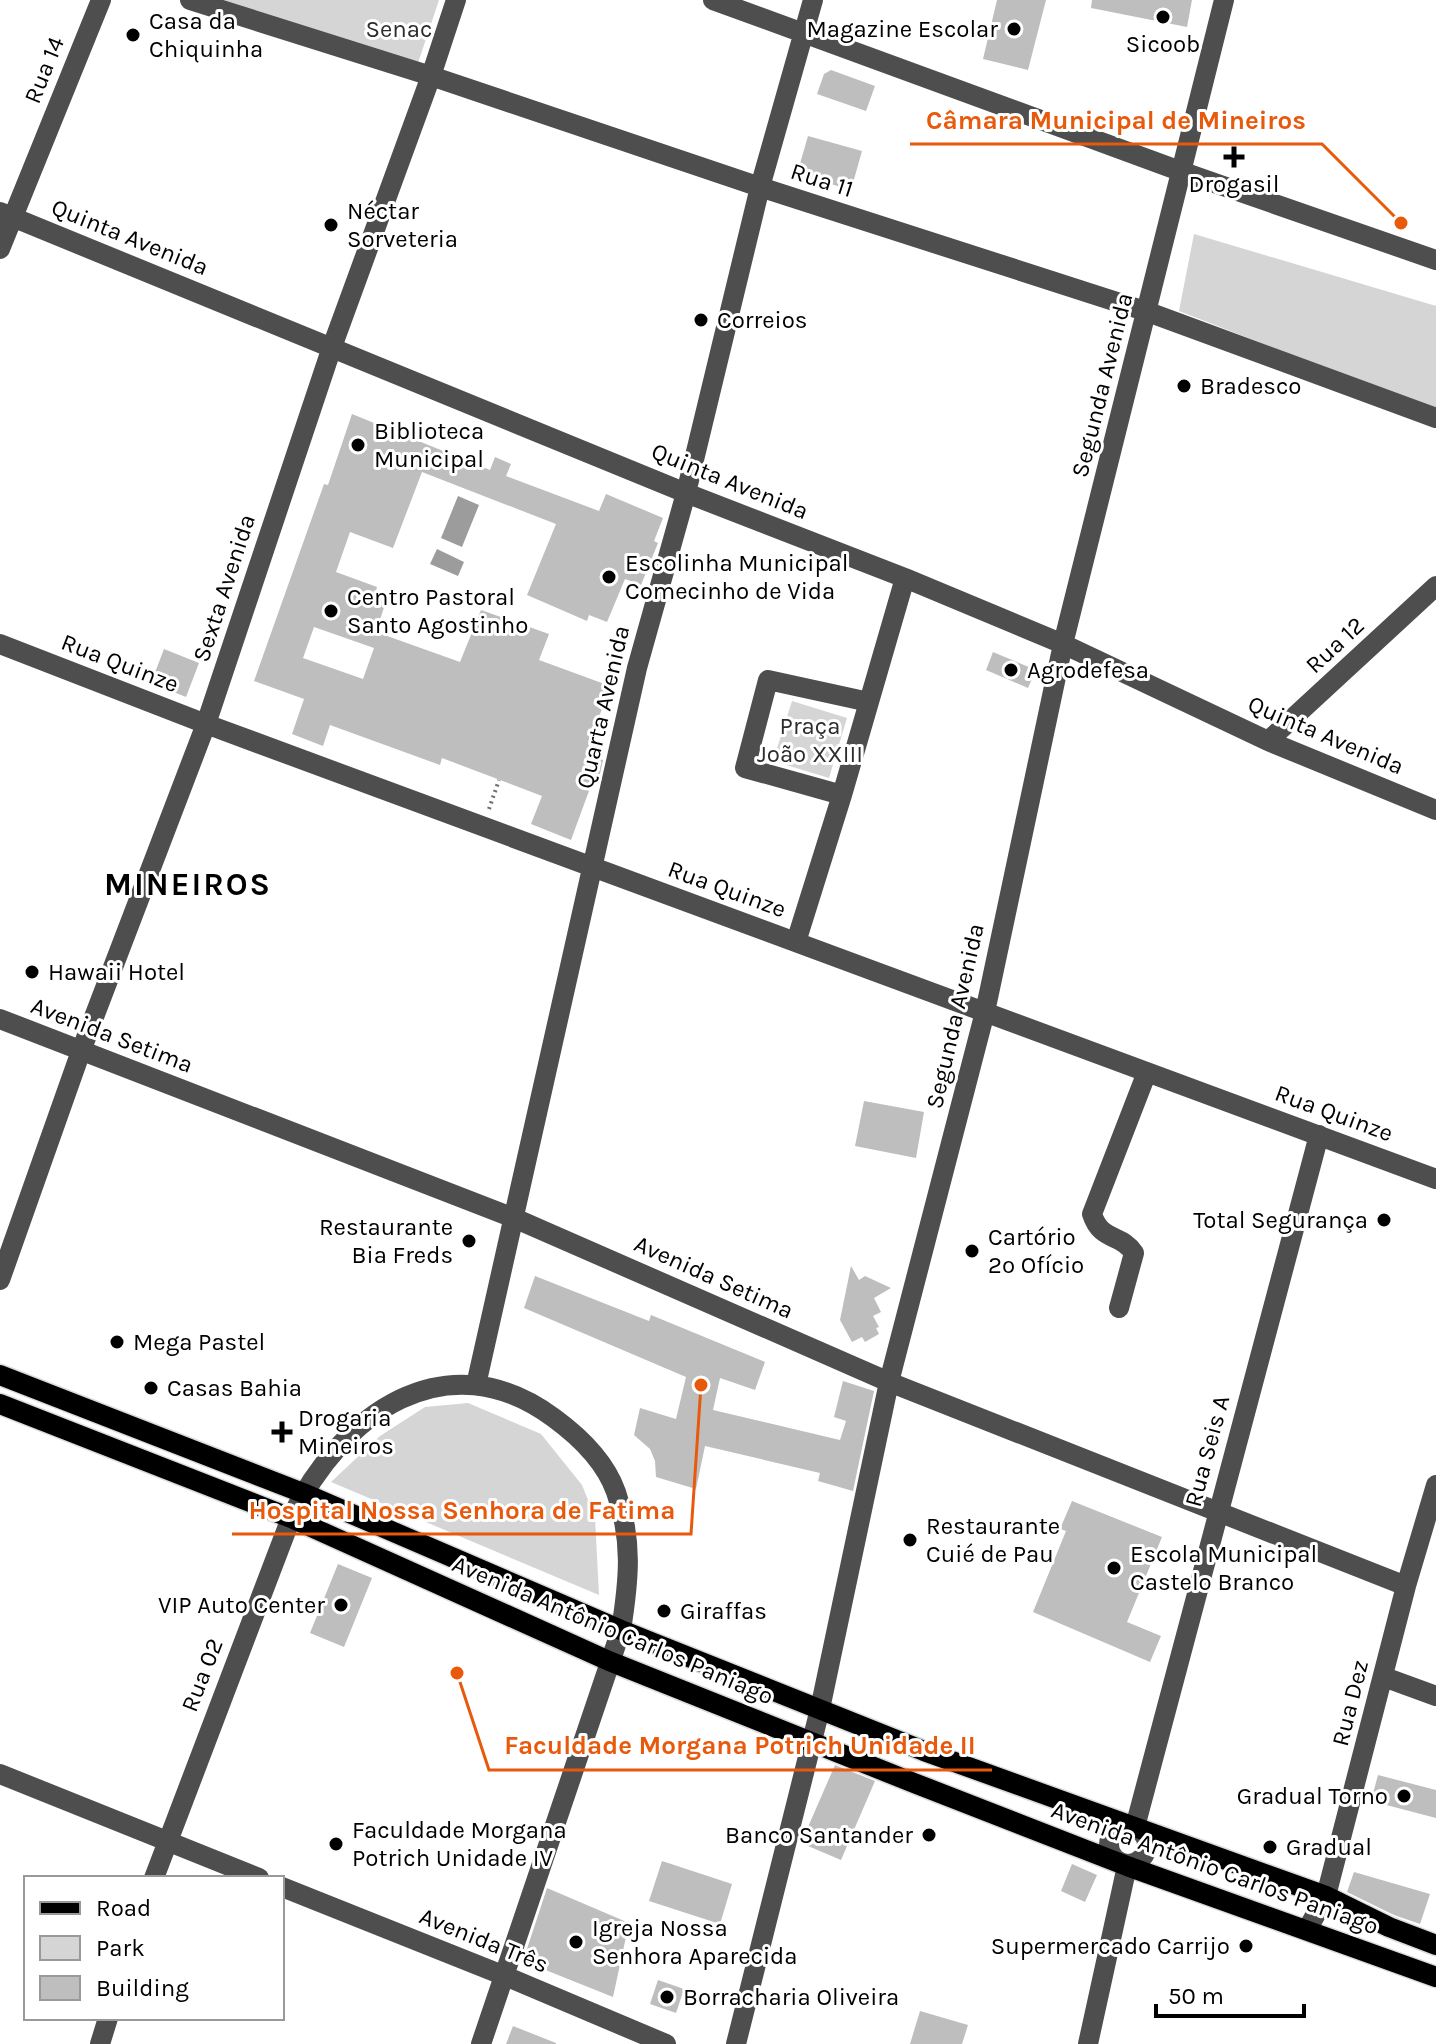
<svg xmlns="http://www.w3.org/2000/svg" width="1436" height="2044" font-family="Karla,sans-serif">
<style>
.green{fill:#d5d5d5}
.water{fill:#9c9c9c}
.building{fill:#bebebe;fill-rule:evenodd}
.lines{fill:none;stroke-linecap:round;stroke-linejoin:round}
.major-casing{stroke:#dbdbdb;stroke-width:23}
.path{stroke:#707070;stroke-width:4;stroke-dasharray:2 4;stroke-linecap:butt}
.minor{stroke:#4e4e4e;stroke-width:20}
.major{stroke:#000;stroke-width:20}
.poi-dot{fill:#000;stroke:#fff;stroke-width:3}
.labels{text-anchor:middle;stroke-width:6;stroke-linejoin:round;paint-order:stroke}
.poi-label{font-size:24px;fill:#000;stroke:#fff;text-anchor:start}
.park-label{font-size:24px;fill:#2c2c2c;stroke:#fff}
.street-label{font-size:24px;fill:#000;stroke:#fff}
.district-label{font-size:32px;font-weight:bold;letter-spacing:2px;fill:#000;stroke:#fff}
.leader{fill:none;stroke:#e8590c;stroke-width:3}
.callout-dot{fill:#e8590c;stroke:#fff;stroke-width:3}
.callout-label{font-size:26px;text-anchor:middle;font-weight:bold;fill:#e8590c;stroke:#fff;stroke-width:6;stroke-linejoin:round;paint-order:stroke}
</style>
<rect width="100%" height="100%" fill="#fff"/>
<path class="green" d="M203,0h236l-22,66z
M1194,234l242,72v105l-257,-100z
M792,701l55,17 -18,60 -56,-17z
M468,1403l73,31 41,51 13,32 4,78 -268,-113 49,-46 45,-29z"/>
<path class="water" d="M458,496l21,9 -17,42 -21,-9z
M437,549l27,13 -6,14 -28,-12z"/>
<path class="building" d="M997,0h49l-18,70 -45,-11z
M1092,0h100l-5,27 -96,-19z
M831,70l44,16 -9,25 -49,-17 7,-20z
M808,136l54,15 -11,39 -54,-16z
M352,414l138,56 5,-13 16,7 -5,12 93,35 7,-17 57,24 -9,23 4,2 -17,42 -16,-6 -18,43 -18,-7 -2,6 -60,-26 29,-71 -134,-52 -29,76 -43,-16 -14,40 41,15 -1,4 12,4 -12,37 84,30 21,-52 68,24 -10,26 71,26 -24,68 17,6 -5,23 -5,-3 -22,60 -40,-16 11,-28 -100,-38 -2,7 -110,-40 -7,21 -31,-12 12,-35 -50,-18 70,-197 4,1zM314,627l60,21 -11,31 -60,-21z
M164,649l35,14 -13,34 -35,-14z
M993,652l43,18 -8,18 -42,-18z
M864,1101l60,11 -8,46 -61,-12z
M851,1266l8,14 6,-4 26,12 -17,10 7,14 -8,4 6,11 -3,1 3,6 -14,8 -3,-5 -10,5 -12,-22z
M535,1276l114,45 2,-6 114,47 -10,28 -35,-12 -7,32 127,30 6,-19 -12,-4 9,-36 31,10 -21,100 -35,-10 2,-8 -115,-27 -9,43 -40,-12 -1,-16 -5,-12 -16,-14 6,-27 36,11 10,-42 -162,-69z
M1072,1501l90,36 -35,85 34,14 -11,26 -117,-50 33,-81 -6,-2z
M338,1564l34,14 -28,69 -34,-14z
M835,1765l40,16 -34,79 -40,-17z
M1378,1775l58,15v28l-65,-17z
M662,1861l70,23 -12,40 -71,-23z
M1072,1864l25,11 -12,27 -24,-11z
M1354,1872l76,22 -10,30 -26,-9 -47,-23z
M547,1888l82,35 -16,74 -90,-36z
M658,1980l26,9 -8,24 -26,-9z
M920,2011l48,14 -6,19h-52z
M513,2026l43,17v1h-50z"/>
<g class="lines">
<g class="major-casing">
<path id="major" d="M0,1375l303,118 318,137 303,121 402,145 63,31 47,18
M0,1404l291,114 318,143 305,122 213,83 309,111"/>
</g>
<path class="path" d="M489,809l10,-29"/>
<path class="minor" d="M190,0l241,76 329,111 388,125 288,106
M713,0l467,171 256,89
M0,212l686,281 219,85 158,66 205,97 168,69
M0,249l101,-249
M0,644l206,80 1230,455
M1268,741l168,-155
M842,795l-97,-27 23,-88 101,22
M796,942l46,-147 63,-217
M0,1019l514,199 375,164 517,204
M0,1280l81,-229 125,-327 126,-377 99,-271 25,-76
M1119,1308l15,-55c-13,-20 -33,-11 -42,-39l55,-142
M476,1385l161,-717 49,-175 74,-306 53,-187
M1384,1677l52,19
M0,1774l259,104
M1109 1845a19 19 0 1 1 38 0a19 19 0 1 1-38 0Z
M1135,1827l184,-692
M154,1878l137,-360c50,-104 155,-180 263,-100 26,19 51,43 62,74 17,48 13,88 5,138l-140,414
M282,1887l223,89 161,68
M1307,1930l19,-34 80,-310 30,-101
M100,2044l8,-26
M736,2044l84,-335 69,-327 96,-370 78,-368 161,-644
M1088,2044l39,-178"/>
<use href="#major" class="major"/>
</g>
<g class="poi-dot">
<circle cx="1163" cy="17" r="8"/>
<circle cx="1014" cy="29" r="8"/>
<circle cx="133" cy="35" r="8"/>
<path d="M1230 145h8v8h8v8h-8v8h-8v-8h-8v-8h8z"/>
<circle cx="331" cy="225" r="8"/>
<circle cx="701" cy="320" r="8"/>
<circle cx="1184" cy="386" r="8"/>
<circle cx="358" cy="445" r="8"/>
<circle cx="609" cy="577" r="8"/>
<circle cx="331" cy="611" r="8"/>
<circle cx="1011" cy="670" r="8"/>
<circle cx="32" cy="972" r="8"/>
<circle cx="1384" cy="1220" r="8"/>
<circle cx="469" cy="1241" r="8"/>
<circle cx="972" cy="1251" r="8"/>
<circle cx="117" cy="1342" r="8"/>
<circle cx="151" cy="1388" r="8"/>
<path d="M278 1420h8v8h8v8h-8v8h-8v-8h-8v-8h8z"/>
<circle cx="910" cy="1540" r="8"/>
<circle cx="1114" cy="1568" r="8"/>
<circle cx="341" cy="1605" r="8"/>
<circle cx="664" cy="1611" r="8"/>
<circle cx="1404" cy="1796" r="8"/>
<circle cx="929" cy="1835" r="8"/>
<circle cx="336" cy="1844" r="8"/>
<circle cx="1270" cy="1847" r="8"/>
<circle cx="576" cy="1942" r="8"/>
<circle cx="1246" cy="1946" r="8"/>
<circle cx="667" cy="1997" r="8"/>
</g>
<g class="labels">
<g class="poi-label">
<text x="149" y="29">Casa da<tspan x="149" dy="28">Chiquinha</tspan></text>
<text x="998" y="37" text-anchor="end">Magazine Escolar</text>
<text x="1163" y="52" text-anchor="middle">Sicoob</text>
<text x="1234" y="192" text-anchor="middle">Drogasil</text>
<text x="347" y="219">Néctar<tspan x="347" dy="28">Sorveteria</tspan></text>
<text x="717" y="328">Correios</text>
<text x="1200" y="394">Bradesco</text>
<text x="374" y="439">Biblioteca<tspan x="374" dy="28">Municipal</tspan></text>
<text x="625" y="571">Escolinha Municipal<tspan x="625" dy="28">Comecinho de Vida</tspan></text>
<text x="347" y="605">Centro Pastoral<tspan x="347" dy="28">Santo Agostinho</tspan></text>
<text x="1027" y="678">Agrodefesa</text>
<text x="48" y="980">Hawaii Hotel</text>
<text x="1368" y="1228" text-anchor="end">Total Segurança</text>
<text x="453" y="1235" text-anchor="end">Restaurante<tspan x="453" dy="28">Bia Freds</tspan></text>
<text x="988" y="1245">Cartório<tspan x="988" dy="28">2º Ofício</tspan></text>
<text x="133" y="1350">Mega Pastel</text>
<text x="167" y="1396">Casas Bahia</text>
<text x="298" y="1426">Drogaria<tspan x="298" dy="28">Mineiros</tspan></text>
<text x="926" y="1534">Restaurante<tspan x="926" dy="28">Cuié de Pau</tspan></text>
<text x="1130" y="1562">Escola Municipal<tspan x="1130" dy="28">Castelo Branco</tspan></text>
<text x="325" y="1613" text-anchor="end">VIP Auto Center</text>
<text x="680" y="1619">Giraffas</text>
<text x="1388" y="1804" text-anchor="end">Gradual Torno</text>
<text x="352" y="1838">Faculdade Morgana<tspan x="352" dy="28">Potrich Unidade IV</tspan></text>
<text x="913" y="1843" text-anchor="end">Banco Santander</text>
<text x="1286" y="1855">Gradual</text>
<text x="592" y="1936">Igreja Nossa<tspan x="592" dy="28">Senhora Aparecida</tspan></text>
<text x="1230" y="1954" text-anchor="end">Supermercado Carrijo</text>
<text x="683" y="2005">Borracharia Oliveira</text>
</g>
<g class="park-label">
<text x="399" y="37">Senac</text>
<text x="810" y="734">Praça<tspan x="810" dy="28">João XXIII</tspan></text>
</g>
<g class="street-label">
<text transform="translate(44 70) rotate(-68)" y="8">Rua 14</text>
<text transform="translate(822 180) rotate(18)" y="8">Rua 11</text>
<text transform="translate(130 237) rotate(22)" y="8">Quinta Avenida</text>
<text transform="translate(1102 385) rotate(-76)" y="8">Segunda Avenida</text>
<text transform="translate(730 481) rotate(22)" y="8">Quinta Avenida</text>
<text transform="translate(224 588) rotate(-72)" y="8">Sexta Avenida</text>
<text transform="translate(1335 645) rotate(-43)" y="8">Rua 12</text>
<text transform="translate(120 663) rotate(21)" y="8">Rua Quinze</text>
<text transform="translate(603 707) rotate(-77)" y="8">Quarta Avenida</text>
<text transform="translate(1326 735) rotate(23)" y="8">Quinta Avenida</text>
<text transform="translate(727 889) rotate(20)" y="8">Rua Quinze</text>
<text transform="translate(955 1016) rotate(-77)" y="8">Segunda Avenida</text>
<text transform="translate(112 1035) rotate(21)" y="8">Avenida Setima</text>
<text transform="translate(1334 1113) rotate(20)" y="8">Rua Quinze</text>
<text transform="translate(714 1277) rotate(24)" y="8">Avenida Setima</text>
<text transform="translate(1207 1451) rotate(-75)" y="8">Rua Seis A</text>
<text transform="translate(613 1630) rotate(23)" y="8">Avenida Antônio Carlos Paniago</text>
<text transform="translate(202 1675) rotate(-69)" y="8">Rua 02</text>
<text transform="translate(1350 1703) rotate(-76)" y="8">Rua Dez</text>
<text transform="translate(1215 1868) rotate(20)" y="8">Avenida Antônio Carlos Paniago</text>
<text transform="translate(484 1940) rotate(22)" y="8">Avenida Três</text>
</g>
<g class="district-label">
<text x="188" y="895">MINEIROS</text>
</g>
</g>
<path class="leader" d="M1401 223L1322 144H910M701 1385L691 1534H232M457 1673L489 1770H992"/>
<g class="callout-dot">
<circle cx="1401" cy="223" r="8"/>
<circle cx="701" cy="1385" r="8"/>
<circle cx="457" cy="1673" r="8"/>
</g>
<g class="callout-label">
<text x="1116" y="129">Câmara Municipal de Mineiros</text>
<text x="462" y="1519">Hospital Nossa Senhora de Fatima</text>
<text x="740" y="1754">Faculdade Morgana Potrich Unidade II</text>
</g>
<rect x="24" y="1876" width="260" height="144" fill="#ffffff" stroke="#999999" stroke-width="2"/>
<rect x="40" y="1902" width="40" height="12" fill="#000000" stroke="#999999" stroke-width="2"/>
<text x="96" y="1916" font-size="24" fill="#000000">Road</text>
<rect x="40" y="1936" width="40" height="24" fill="#d5d5d5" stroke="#999999" stroke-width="2"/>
<text x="96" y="1956" font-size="24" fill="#000000">Park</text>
<rect x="40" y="1976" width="40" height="24" fill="#bebebe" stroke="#999999" stroke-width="2"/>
<text x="96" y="1996" font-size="24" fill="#000000">Building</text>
<path d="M1156 2004v12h148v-12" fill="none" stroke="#000000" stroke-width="4"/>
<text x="1168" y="2004" font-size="24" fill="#000000" stroke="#ffffff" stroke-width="6" paint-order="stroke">50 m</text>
</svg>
